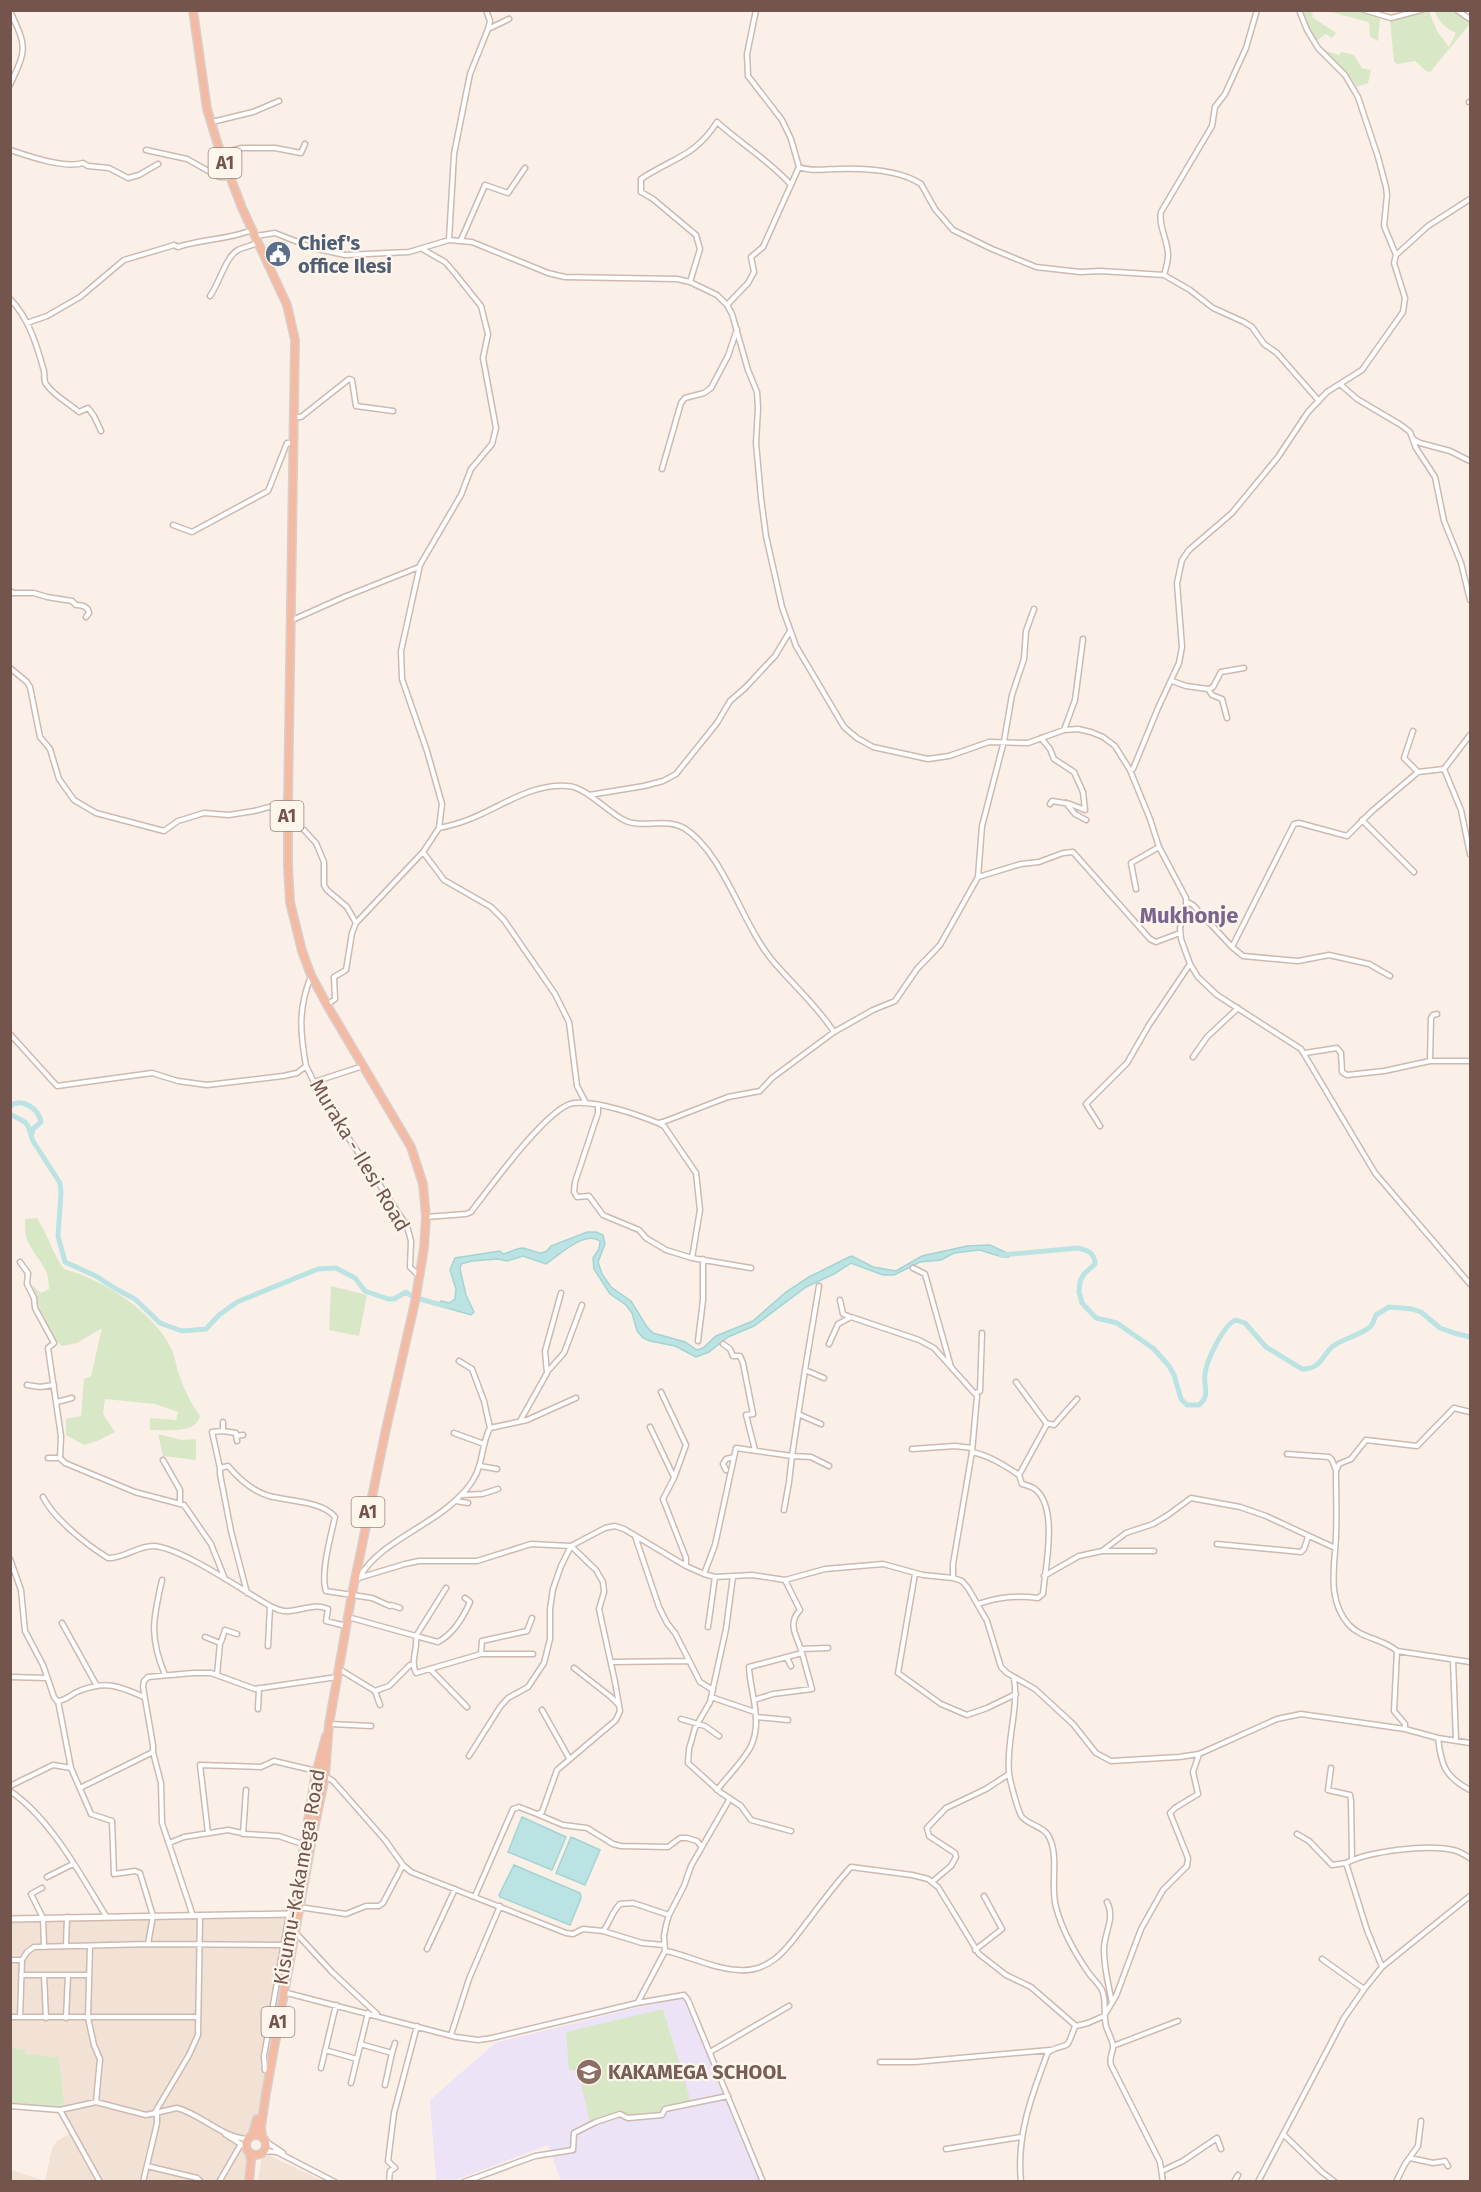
<svg xmlns="http://www.w3.org/2000/svg" width="1481" height="2192" font-family="'Fira Sans',sans-serif">
<style>
.residential{fill:#f2e1d5}
.education{fill:#ede3f7}
.green{fill:#d8e8c6}
.water{fill:#bce3e3;stroke:#a3d4d4;stroke-width:1.5}
.lines{fill:none;stroke-linecap:round;stroke-linejoin:round}
.river{stroke:#bce3e3;stroke-width:5}
.minor-casing{stroke:#ceb9b0;stroke-width:7}
.secondary-casing{stroke:#d0b8ae;stroke-width:8}
.trunk-casing{stroke:#d8cfcd;stroke-width:10}
.minor{stroke:#fff;stroke-width:4}
.secondary{stroke:#fff;stroke-width:5}
.trunk{stroke:#f3bba3;stroke-width:7}
.labels{text-anchor:middle;stroke-width:4.5;stroke-linejoin:round;paint-order:stroke}
.shield{fill:#fef5ed;stroke:#9d857d;stroke-width:1.5}
.shield-label{font-size:18px;font-weight:bold;fill:#73554d}
.service-label{font-size:20px;font-weight:bold;fill:#4e5e75;stroke:#fef5ed;text-anchor:start}
.street-label{font-size:20px;fill:#73554d;stroke:#fef5ed}
.education-label{font-size:20px;font-weight:bold;fill:#785e54;stroke:#fef5ed;text-anchor:start}
.quarter-label{font-size:22px;font-weight:bold;fill:#7a658f;stroke:#fef5ed}
</style>
<rect width="100%" height="100%" fill="#fbf0e7"/>
<path class="residential" d="M293,1914l-37,212 -10,16 4,12 -1,27h-238v-11l34,11 7,-33 5,-7 16,-9 -13,-21 5,-2 -6,-52 -35,-3v-5l-13,-2 -1,-128z
M264,2153l59,28h-65l4,-26z"/>
<path class="education" d="M683,1996l78,185h-200l-13,-36 -95,36h-17l-6,-81 65,-57z"/>
<path class="green" d="M1300,11h13l-1,6 24,16 -4,5 -6,-4 -10,7 -9,-13z
M1327,11h49l21,5 32,-5 8,20 12,16 7,-14c-9,-3 -19,-13 -21,-22h20l15,10v3l-40,48 -4,-1 -11,-10 -18,3 -3,-2 -4,-43 -10,-1 -2,23 -8,-4 -1,-15z
M1324,50l15,5 3,-3 12,3 8,13 9,2 -3,13 -11,4 -10,-15 -2,1 -23,-21z
M37,1218c11,17 15,34 27,51 38,10 89,42 107,79 4,8 5,18 8,26 5,16 12,29 21,42 -5,19 -34,13 -50,14v-12l26,2 2,-8 -23,-8 -50,-5 -2,15 12,18 -18,9 -13,4 -18,-10v-16l15,-3 3,-37 7,-3 11,-48 -25,15 -15,3c-17,-15 -23,-40 -30,-61l9,8 8,-4c0,-24 -12,-28 -21,-47 -3,-6 -3,-16 -3,-23z
M331,1286l36,9 -8,41 -30,-6z
M158,1434l24,6 14,-1v21l-33,-4z
M663,2009l28,93 -26,5 -5,5 -34,4 -6,-4 -30,10 -12,-51 -9,-1 -3,-38z
M10,2047l14,2 1,5 34,3 6,53 -54,-4z"/>
<path class="water" d="M587,1232h9l7,3 2,9 -7,18 4,12 9,13 20,14 16,26 6,6 32,9 12,8 6,-2 13,-12 37,-15 33,-29 23,-15 40,-20 3,-1 21,11 23,4 26,-15 45,-10 23,-1 19,9v3h-7l-22,-7 -26,3 -13,7 -21,2 -26,13h-11l-32,-12 -17,11 -28,13 -52,39 -26,11 -19,15 -13,5 -21,-11 -25,-5 -7,-3 -6,-7 -5,-18 -6,-8 -16,-11 -16,-25 -1,-11 6,-9 1,-8c-15,-11 -41,14 -54,23l-23,-8 -16,5 -9,-2 -26,2 -11,3 -1,5 6,26 8,17 -3,3 -31,-9 1,-5 8,2 6,-4 1,-10 -6,-19 5,-12 45,-7 3,3c6,-1 13,-6 20,-6 11,2 20,11 28,-2z
M522,1817l44,20 -14,33 -44,-18z
M571,1837l29,13 -15,35 -29,-12z
M514,1865l66,28 1,5 -11,27 -70,-28 -1,-2z"/>
<g class="lines">
<path class="river" d="M10,1106c12,-9 29,3 31,16l-8,7 -1,5
M10,1114l15,8 3,4 5,15 27,42 1,10 -3,43 7,26 31,14 20,13 19,10 25,24 22,8 24,-2 13,-14 18,-13 81,-33 18,-1 19,10 10,13 23,8h6l12,-7 7,5 32,9
M1001,1255l77,-7c9,2 17,5 17,16l-11,10 -4,7 -1,11 3,11 14,15 21,5 37,26 15,17 5,9 7,24 6,6h12c12,-10 4,-18 6,-31 1,-13 19,-50 31,-54l9,3 21,24 36,22c19,0 19,-12 30,-22 9,-8 27,-11 38,-20 3,-2 4,-8 6,-12l13,-8 23,2 9,3 19,16 14,5 16,4"/>
<g class="minor-casing">
<path id="minor" d="M486,10l4,11 -2,8
M756,10l-9,44 1,22 34,44 9,19 8,28c12,5 25,2 38,2 27,-1 61,0 84,15l14,25 18,21 39,19 44,18 44,5 21,-1 63,4 26,15 23,18 31,14 8,5 12,17 13,9 42,48
M1299,10l8,20 11,18 27,27 13,22 20,60 8,30 1,8 -3,31 12,29
M1364,10l27,8 30,-8
M1457,10l13,9
M10,11c17,37 17,37 0,74
M1469,102h1
M212,122l41,-10 26,-11
M10,150c18,6 55,19 73,13l5,3 21,2 19,10 11,-3 19,-11
M146,150l41,9 32,18h10
M222,153l20,-5h33l26,5 4,-9
M256,236l19,-3 38,15 32,7 64,-3 40,-12 23,2 76,31 17,4 112,2 13,3 27,13 10,10 5,9 16,56 9,22 1,16 -2,35 5,55 5,38 16,71 14,39 48,81 13,11 16,9 55,12 21,-3 40,-14 39,1 36,-13 14,-1 13,3 12,5 12,9 15,24 20,49 9,28 27,51v10l-6,20 1,11 9,25 8,13 19,18 84,54 74,124 95,111
M449,240l5,-86 16,-80 18,-45 21,-10
M461,240l24,-55 23,8 17,-25
M1164,275c2,-7 4,-13 4,-20 0,-15 -10,-29 -7,-43l51,-86 3,-19 10,-13 21,-46 11,-38
M690,282l10,-33 -4,-14 -43,-36 -12,-7v-13c31,-21 54,-22 76,-57 24,22 52,38 74,63
M210,296c9,-12 16,-40 28,-46 6,-3 13,-4 19,-7
M10,299c19,19 27,47 34,72 1,5 -1,9 2,13 8,12 23,19 33,28l9,-4 6,8 7,15
M727,305l21,-22 6,-11 -3,-15 12,-10 36,-80
M27,323l20,-7 33,-19 44,-37 44,-13 6,-2 4,2c23,-8 50,-7 74,-17
M1340,384l17,15 44,26 9,7
M295,417h6l48,-38 3,1 4,26 37,5
M1410,432l6,16 19,29 9,44 17,42 9,37
M1413,439l7,4 30,8 20,10
M662,469l19,-66 4,-5 19,-5 7,-5 17,-32 9,-27
M173,525l19,7 76,-41 19,-48h6
M10,591l3,2h21l13,4 25,4 4,4c6,0 12,1 13,8l-3,4
M290,621l54,-24 75,-30
M10,668l17,14 3,5 10,50 10,12 9,30 15,21 22,13 68,18 14,-10 26,-8 25,2 25,-4 34,-9
M1172,681l14,5 22,3 4,6 10,4 5,19
M1209,689l4,-2 8,-15 23,-4
M1064,730l11,-30 8,-61
M1413,731l-9,27 14,14 26,-3
M1041,738l9,11 4,10 20,13 9,20 2,18
M1444,769l17,41 9,44
M1444,769l26,-34
M1130,770l3,-1 25,-61 21,-45 3,-16 -5,-64 5,-23 7,-10 43,-37 46,-56 30,-45 19,-20 35,-22 41,-58 2,-14 -11,-35 2,-8 32,-29 42,-27
M589,795l55,-9 19,-5 13,-7 41,-51 13,-22 15,-13 30,-32 15,-25
M1066,803l9,11 11,6
M1050,804l2,-3 18,3 15,6
M287,820l17,10 12,13 8,19v23l3,5 20,17 9,16
M1362,820l52,52
M439,828c10,-2 21,-5 31,-9 31,-12 61,-36 98,-33 17,1 38,24 54,33 18,11 43,-2 62,9 39,24 58,96 88,132 21,25 43,43 62,72
M423,852l21,28 47,27 13,13 51,74 14,28 8,64 9,17
M978,877l43,-13 18,-2 24,-9 10,-1 77,87 6,3 24,-9
M1136,889l-5,-26 28,-16
M1187,902l6,3 39,42 11,9 55,5 31,-6 40,9 21,12
M1232,947l62,-123 5,-1 48,13 24,-24 47,-40
M327,1005l8,-6 -1,-22 12,-7 6,-37 4,-10 67,-71 16,-24 3,-24 -15,-53 -25,-72 -1,-28 19,-86 41,-70 10,-26 21,-25 4,-16 -13,-70 5,-24 -7,-28 -28,-35 -8,-9 -21,-12
M10,1034l47,52 95,-13 26,8 29,4 76,-9 14,-3 9,-7c-6,-34 -8,-57 5,-90
M1305,1053l32,-5 4,5 1,19 5,3 37,-4 46,-10h40
M1193,1057l14,-20 31,-29
M1430,1061l1,-43 2,-3 4,-1
M306,1066l16,32 85,128 4,15 -1,26 10,10
M314,1082l49,-16
M598,1106v7l-23,69 -1,10 3,5 12,-1 14,19 36,15 7,8 20,12 26,8 59,10
M658,1123l6,3 32,47 4,37 -8,48
M1100,1126l-14,-22 41,-41 22,-38 41,-61
M426,1217l40,-3 5,-2c17,-22 78,-107 103,-109 24,-2 62,11 84,20l5,-1 65,-25 32,-6 12,-13 62,-46 39,-22 22,-9 22,-32 23,-24 38,-68 4,-51 22,-85 8,-46 12,-36 2,-28 8,-22
M20,1262l8,11 -1,11 7,14 1,10 19,35 -6,5 13,88 -1,22
M913,1268l12,6 26,93 26,29 -5,56 -19,112v14
M840,1300l3,14 7,3
M698,1341l5,-41v-41
M723,1344l7,5 3,7h7l3,7 10,51 -7,1 9,35
M829,1344l9,-20 13,-7 68,23 15,8 17,19
M459,1361l13,8 12,32 6,27
M805,1370l14,-84
M547,1372l17,-19 18,-48
M824,1378l-19,-8 -13,86 19,1 18,9
M27,1385l13,2 14,-2
M661,1392l25,53 -12,33 -11,21 23,59v7
M976,1393l4,-2 2,-58
M57,1402l15,-4
M1470,1412l-16,-4 -37,38 -51,-6 -15,19 -12,5 -3,7c0,21 1,43 0,65 -1,30 -10,63 13,89 13,14 33,13 48,26l73,11
M798,1414l23,10
M520,1421l27,-48 -2,-22 16,-58
M223,1422v9
M1046,1423l8,2 23,-26
M650,1427l24,50
M454,1433l30,11
M236,1436l7,-1
M912,1449l43,-3 17,2
M972,1452c18,4 32,13 47,23
M1287,1454l42,3 3,3 4,10
M48,1458h12l5,5 70,29 49,13 27,39 14,35
M163,1460l17,30v14
M480,1466l17,3
M220,1468l-8,-36 11,-1 13,2 1,8
M726,1470l-3,-6 3,-5 8,-2
M462,1495l20,-1 16,-5
M43,1497c11,22 44,48 65,61 15,1 29,-12 45,-12 28,1 90,45 117,60 6,3 12,6 19,5 14,-1 25,-8 39,-2l-2,12 20,5
M456,1501l12,2
M635,1536l24,71 8,16 8,10 25,49 13,8
M1217,1544l84,8 3,-3 4,-12
M1102,1551h52
M10,1559l11,31 4,41 18,34 11,32 3,4c9,0 14,-7 22,-10 27,-11 40,-5 65,6
M704,1574l11,-29 21,-97 56,8 -3,26 -5,28
M915,1574l-17,99 43,31 26,11 20,-7 29,-14
M733,1576l-7,53 -16,73 -15,26 -6,21 -1,14 32,29 21,14 10,14 40,11
M1044,1576l35,-20 23,-5 24,-18 27,-9 15,-9 23,-17 49,9 26,9 69,32
M359,1578c20,-36 71,-51 99,-80 10,-9 19,-22 22,-35 3,-11 4,-24 10,-35l37,-8 49,-22
M355,1579l50,-15 14,-3h58l54,-17 40,2 34,-18 10,-2 9,3 62,37 18,8 11,3 37,-2 33,5 40,-11 58,-5 40,11 30,3 9,3 6,7 19,33 14,46 6,6 28,16 38,35 23,29 15,8 68,-4 20,-3 78,-35 24,-5 104,15 33,9 32,5
M162,1580c-9,39 -13,57 3,95
M446,1588l-30,48 22,6c15,-8 25,-24 32,-40l-5,-4
M247,1593l-16,-62 -11,-57v-6l8,-2c11,13 24,25 41,30 19,5 53,5 66,21 -4,18 -15,57 -9,74l46,7 18,8 1,-1 9,3
M978,1604c21,-7 38,-9 60,-6l5,-4c2,-26 16,-86 -8,-105 -3,-2 -9,-4 -13,-5l-3,-9 28,-51 -31,-42
M348,1617l68,19c2,13 -6,25 0,37l65,-19 1,-13 45,-10 5,-13
M62,1623l35,63
M708,1627l7,-50
M205,1637l15,6 -3,32
M221,1642l4,-12 12,4
M268,1646l2,-40
M801,1649l27,-1
M1397,1651l-3,60 11,13v5
M481,1654h52
M787,1658l4,8
M1453,1660l3,81
M612,1662l77,-1
M574,1668l37,29 7,7
M339,1669l36,22 5,14
M430,1669l37,38
M10,1677l37,1
M1014,1678c5,32 -8,63 -5,95 1,8 9,39 13,44 8,9 23,9 28,22 9,21 0,46 6,68 6,23 19,46 32,65 4,6 11,12 14,18 5,12 1,24 4,36 2,7 8,16 7,22 -1,7 -4,10 -2,17l49,97 3,20
M375,1691l14,-5 21,-21h3
M711,1697l44,15
M754,1700l19,-6 39,-5 -10,-36
M58,1701l13,67
M258,1709l1,-21
M542,1710l27,48
M756,1717l32,3
M681,1719l24,7 14,10
M330,1724l41,2
M1438,1738c3,27 7,39 32,52
M153,1752l8,31 1,40 31,93
M469,1756l31,-49 8,-9 20,-11 16,-24 6,-24v-30l3,-20 8,-23 10,-20 25,24 7,12 1,10 -5,17 16,73 5,29 -4,9 -59,50 -15,42 -5,2 -18,-7 -6,2 -38,87
M1331,1768l-3,22 22,5 1,6 1,59
M325,1776l8,5 52,59 18,25 8,7 155,61 7,1 10,-5 20,2 39,12 22,2
M10,1786l43,-21 18,3 20,46 21,7 2,53 21,-3 5,2 13,43 -5,28
M80,1788l73,-36v-7l-10,-58 1,-6 4,-4 45,-4h18l44,16 82,-12
M717,1790c10,-13 28,-31 34,-44 12,-25 -1,-54 -2,-79l53,-14c-4,-16 -16,-28 -2,-43l-15,-30
M10,1791c41,28 70,83 96,125
M537,1814l26,11 24,3 26,16 8,2 47,1 12,-9h7l10,3 4,5
M208,1833l-8,-68 61,2 13,-6 42,10
M243,1834l3,-44
M1297,1834l12,7 23,24 14,-2
M169,1843l15,-6 44,-7 19,4 32,2 26,9
M47,1877l26,-13
M932,1882l19,-16 5,-9 -1,-4 -26,-17 -2,-8 19,-20 40,-19 23,-15
M42,1888l-11,6 12,24 1,28
M1107,1902c9,17 -4,32 -3,49 0,18 5,35 8,52
M299,1907l47,7 20,-8h13l4,-3 20,-38
M603,1931c7,-8 8,-18 17,-27l13,-1 36,12
M295,1932l37,40 45,42
M66,1946l1,-29
M90,1946l-2,72 6,27 6,14 -4,43
M427,1949l28,-60
M975,1950l27,-21 -18,-33
M665,1951l6,1c22,6 45,17 68,18 35,3 52,-28 71,-52 13,-17 26,-35 41,-51l61,8 16,4 10,8 41,67 27,21 25,12 45,39 12,-3 16,-7 12,-20 25,-67 22,-39 24,-24 1,-8 -18,-45 5,-5 23,-14 -5,-22 6,-18
M1322,1959l42,30
M10,1960h12
M1382,1967l-15,-37 -21,-67c24,-12 81,-19 107,-13 6,1 12,5 17,8
M21,1975h68
M44,1975l2,43
M287,1993l169,44 22,3 14,-2 145,-35 47,-8 4,5 75,182
M638,2002l27,-51 -1,-15 2,-11 3,-10 15,-29 7,-20 38,-66
M10,2017h188
M20,2017l2,-57 5,-8 7,-5 114,-3 136,1
M66,2018l2,-43
M451,2035l18,-56 31,-73
M360,2044l32,9 -7,32
M1113,2046l65,-25
M325,2050l32,9
M710,2052l79,-46
M392,2053l3,-10
M880,2062h35l135,-12
M321,2068l15,-63
M265,2070l-1,-14 25,-142 2,-7 3,-3
M351,2083l17,-70
M10,2106l50,4 36,-8 50,13 31,-7c24,6 45,30 71,31
M60,2110l40,72
M154,2114l35,-59 9,-20 2,-119
M225,2134l22,14
M1283,2134l39,38 13,10
M265,2141l18,12
M946,2149l75,-12
M263,2151l14,1 58,30
M1410,2158l23,5 12,-2 3,5
M147,2166l50,12 4,4
M1162,2171l21,-10 34,-23 4,11
M143,2182l14,-59v-10
M219,2182l22,-38
M389,2182l1,-11 5,-3 -7,-7 6,-48 23,-87
M464,2182l71,-26 38,-6 1,-17 22,-11 24,-8 8,4 34,-3 3,-6 63,-13
M1021,2182c-5,-47 11,-87 27,-130 21,-12 17,3 27,-26
M1234,2182l4,-7
M1258,2182l86,-164 21,-30 17,-21 88,-71
M1396,2182l9,-18 13,-18 3,-25"/>
</g>
<g class="secondary-casing">
<path id="secondary" d="M10,1919l279,-5"/>
</g>
<g class="trunk-casing">
<path id="trunk" d="M193,10l14,99 11,36 24,63 45,97 8,35 -7,462v64l2,36 12,49 9,24 16,30 84,142 12,37 3,33 -2,31 -9,54 -29,127 -34,165 -23,130 -4,52 -14,68 -45,249 -5,34 1,10
M292,1922l23,-145 11,-41
M246 2145a10 10 0 1 1 20 0a10 10 0 1 1-20 0Z
M252,2136l5,-17
M249,2182l2,-21 -2,-9"/>
</g>
<use href="#minor" class="minor"/>
<use href="#secondary" class="secondary"/>
<use href="#trunk" class="trunk"/>
</g>
<defs>
<g id="civic-disc" transform="scale(1.35)"><circle r="9.5" fill="#5c6f8a" stroke="#fef5ed"/><path d="M-.6-6.5H3V-4.5H.6V-3L4-1V1h2V6H-6V1h2V-1L-.6-3ZM-1.2 2.5V6h2.4V2.5Z" fill="#fff"/></g>
<g id="school-disc" transform="scale(1.35)"><circle r="9.5" fill="#8d6e63" stroke="#fef5ed"/><path d="M0-5L7-2L0 1L-7-2ZM-4 1L0 2.5L4 1V4Q0 6-4 4Z" fill="#fff"/></g>
</defs>
<g fill-rule="evenodd">
<use href="#civic-disc" x="278" y="254"/>
<use href="#school-disc" x="589" y="2072"/>
</g>
<g class="labels">
<g class="shield">
<rect x="208.5" y="148" width="33" height="30" rx="4.5"/>
<rect x="270.5" y="801" width="33" height="30" rx="4.5"/>
<rect x="351.5" y="1497" width="33" height="30" rx="4.5"/>
<rect x="261.5" y="2007" width="33" height="30" rx="4.5"/>
</g>
<g class="shield-label">
<text x="225" y="169">A1</text>
<text x="287" y="822">A1</text>
<text x="368" y="1518">A1</text>
<text x="278" y="2028">A1</text>
</g>
<g class="service-label">
<text x="298" y="250">Chief's<tspan x="298" dy="23">office Ilesi</tspan></text>
</g>
<g class="street-label">
<text transform="translate(360 1155) rotate(59)" y="7">Muraka - Ilesi Road</text>
<text transform="translate(299 1877) rotate(-80)" y="7">Kisumu-Kakamega Road</text>
</g>
<g class="education-label">
<text x="608" y="2079">KAKAMEGA SCHOOL</text>
</g>
<g class="quarter-label">
<text x="1189" y="923">Mukhonje</text>
</g>
</g>
<rect width="1481" height="2192" fill="none" stroke="#73554d" stroke-width="24"/>
</svg>
